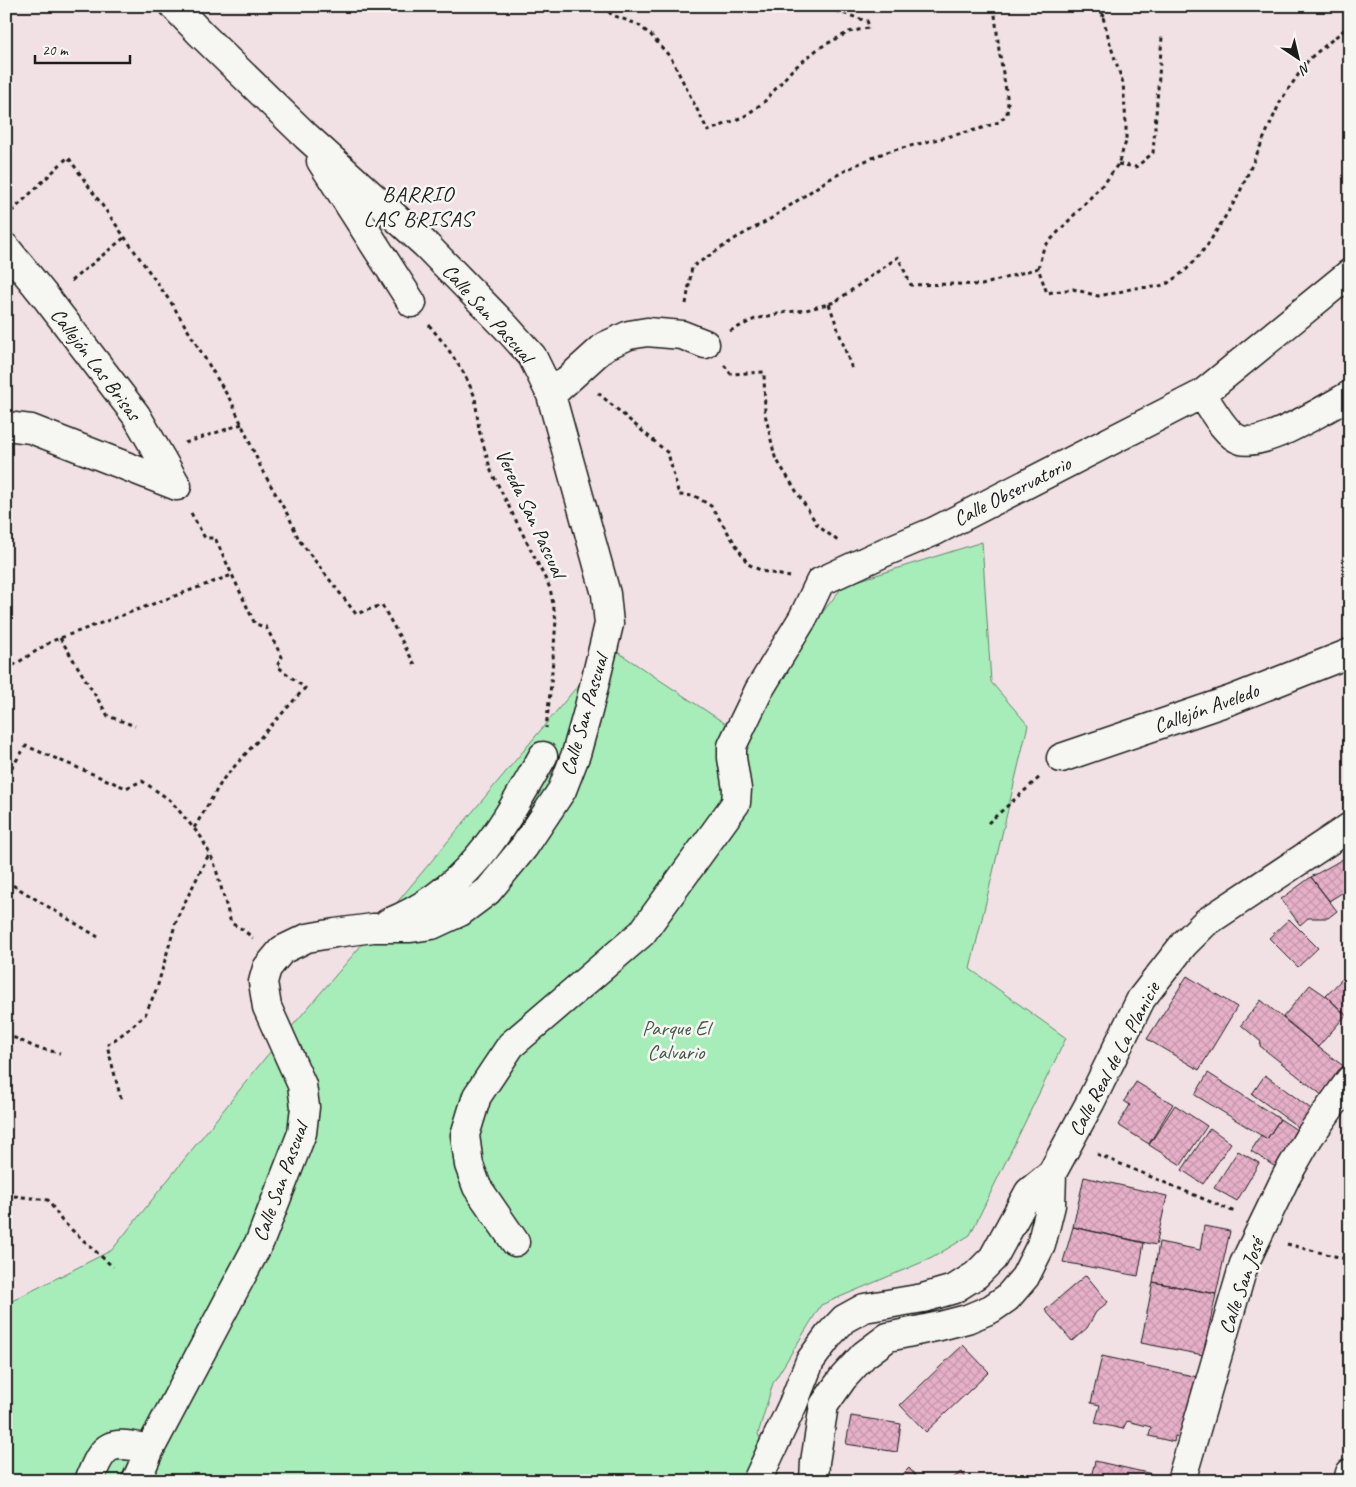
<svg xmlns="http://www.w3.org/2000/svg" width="1356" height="1487" font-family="Caveat,sans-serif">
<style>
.green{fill:#a7edb9;stroke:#62846a}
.building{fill:url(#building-cross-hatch);stroke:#1c1c1c}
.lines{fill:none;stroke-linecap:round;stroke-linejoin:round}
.minor-casing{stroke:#1c1c1c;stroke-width:31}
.path{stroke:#1c1c1c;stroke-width:3;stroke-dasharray:4 4;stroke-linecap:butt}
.minor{stroke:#f6f6f2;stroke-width:28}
.labels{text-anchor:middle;stroke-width:5;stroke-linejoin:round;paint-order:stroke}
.street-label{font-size:21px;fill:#1c1c1c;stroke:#f6f6f2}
.park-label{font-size:21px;fill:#465b4b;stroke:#f6f6f2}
.neighbourhood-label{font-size:22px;letter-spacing:1px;fill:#1c1c1c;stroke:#f6f6f2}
</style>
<defs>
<pattern id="building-cross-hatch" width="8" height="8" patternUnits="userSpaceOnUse" patternTransform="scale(1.25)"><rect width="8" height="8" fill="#e6b0c8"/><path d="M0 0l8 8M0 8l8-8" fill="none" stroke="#c597ab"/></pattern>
</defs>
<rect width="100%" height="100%" fill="#f1e1e5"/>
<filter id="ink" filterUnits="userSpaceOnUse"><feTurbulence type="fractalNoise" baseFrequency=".02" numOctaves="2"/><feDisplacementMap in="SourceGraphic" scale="10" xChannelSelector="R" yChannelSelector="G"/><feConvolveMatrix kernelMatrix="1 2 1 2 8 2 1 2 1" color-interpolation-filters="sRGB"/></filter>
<g filter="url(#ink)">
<path class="green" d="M982,542l9,140 37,43 -58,244 96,69 -96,197 -38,23 -111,47 -48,78 -15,51 21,47h-773v-177l106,-54 153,-192 94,-110 251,-301 122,81 112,-143z"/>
<path class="building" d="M1350,855v33l-21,13 -18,-24z
M1311,877l26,34 -9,7h-20l-8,7 -19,-26z
M1289,919l29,29 -20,19 -29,-29z
M1187,976l50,31 -38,63 -52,-31z
M1344,977l6,5v37l-24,-23z
M1310,985l16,11 20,19 -28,32 -35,-30z
M1261,1000l57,47 28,21 -23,28 -63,-50 1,-4 -20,-17z
M1208,1073l72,46 -13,20 -72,-44z
M1265,1075l49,36 -13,18 -49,-35z
M1136,1082l37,22 -24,40 -31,-19 12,-20 -6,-4z
M1175,1105l32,21 -26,39 -32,-20z
M1280,1119l20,13 -23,36 -26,-17 10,-16 6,4z
M1210,1128l21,15 -28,41 -21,-14z
M1238,1151l21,12 -22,38 -23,-13z
M1084,1177l83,19 -11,49 -83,-18z
M1204,1226l26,5 -14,63 -63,-12 6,-40 41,8z
M1073,1227l71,16 -6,33 -75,-14z
M1086,1275l22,27 -12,10 -9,16 -15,13 -27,-31z
M1153,1282l63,12 -13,61 -62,-12z
M963,1345l26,27 -63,60 -26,-27z
M1102,1356l100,22 -14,61 -13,-3 -1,6 -25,-6 2,-9 -24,-6 -4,8 -28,-6 5,-18 -9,-2z
M851,1416l50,8 -4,28 -51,-8z
M1095,1461l79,18v2h-84z
M909,1468l11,13h-24z
M962,1472l6,9h-20z"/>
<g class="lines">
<g class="minor-casing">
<path id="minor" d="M321,161l91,142
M6,248l42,52 88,115 41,71
M1202,394c8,12 24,42 39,46 24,7 86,-32 109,-45
M551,395l54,-49 24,-11 18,-3 35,3 23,9
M6,426l25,3 146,57
M1061,758l170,-58 119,-47
M388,923c81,-32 114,-95 155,-167
M515,1242l-38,-55 -8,-22 -4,-30 12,-39 34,-51 131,-112 94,-130 1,-14 -5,-31v-12l27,-56 44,-72 17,-36 65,-30 50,-21 267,-137 148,-121
M89,1481c15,-40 21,-40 61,-32
M136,1481l14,-32 110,-208 42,-108 3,-26 -3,-22 -35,-78 -4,-25 4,-14 15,-18 25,-12 28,-5 38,-5h38l21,-3 28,-13 28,-21 36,-44 38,-57 14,-36 12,-43 21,-87 -3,-30 -55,-199 -19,-39 -26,-29 -80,-82 -120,-109 -105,-102 -27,-28
M757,1481l36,-77 17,-43 19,-26 15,-16 20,-11 59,-10 31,-9 22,-14 17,-17 36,-66 23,-19 39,-72 50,-102 43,-55 21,-21 145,-96
M814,1481l1,-19 9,-57 19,-27 21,-23 24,-18 52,-11 27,-7 24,-10 16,-11 18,-21 16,-32 10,-40 1,-32
M1181,1481l63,-217 42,-87 23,-40 41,-57
M1348,1481l2,-8"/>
</g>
<path class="path" d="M603,6l9,9 25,9 14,11 20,23 37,73 37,-15 19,-14 28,-32 27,-22 30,-16 19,-4 1,-2 -2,-5 -46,-15
M1102,17l8,-11
M1118,164l18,3 17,-14 9,-116
M6,217l62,-60 104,147 60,99 30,67 28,49 9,21 57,74 26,-9 33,60
M1038,268l6,-21 63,-67 11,-16 8,-22v-19l-3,-40 -12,-36 -11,-41
M71,281l54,-44
M686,304l6,-37 44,-29 33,-18 57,-39 32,-17 28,-12 93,-23 20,-7 8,-8 1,-12 -9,-52 -5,-44
M829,304l24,68
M429,325l17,21 19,29 10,22 4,33 12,41 59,117 6,32 -5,64 -5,44
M730,331l25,-12 32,-7 19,-2 29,-8 63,-45 13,28 46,-1 25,1 56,-17 9,25 26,-4 25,7 17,-3 19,-5 23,-1 11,-4 18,-13 21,-24 31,-50 43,-96 28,-41 41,-34
M724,365l7,9 33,-2 1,42 10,43 43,69 20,15
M598,393l70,60 11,42 16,1 16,10 37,58 14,7 28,6
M185,443l57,-19
M191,513l14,25h10l40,86 11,3 16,30 -5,9 28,22 -81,90 -30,50
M60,638l48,78 27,10
M6,670l46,-29 180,-66
M6,773h2l18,-27 100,42 16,-7 28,19 31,37 13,25 17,61 11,6 11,9
M988,823l52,-46
M6,881l92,56
M6,1034l31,14 23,5
M121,1099l-14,-54 17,-12 21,-18 12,-27 20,-70 32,-64
M1097,1154l140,59
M6,1195l42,5 14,21 51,46
M1287,1244l63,16"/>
<use href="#minor" class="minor"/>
</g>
</g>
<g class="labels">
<g class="street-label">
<text transform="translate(488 313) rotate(48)" y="7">Calle San Pascual</text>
<text transform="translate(96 364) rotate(53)" y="7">Callejón Las Brisas</text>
<text transform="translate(1012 491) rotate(-27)" y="7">Calle Observatorio</text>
<text transform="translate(531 513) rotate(65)" y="7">Vereda San Pascual</text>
<text transform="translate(1206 708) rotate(-20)" y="7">Callejón Aveledo</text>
<text transform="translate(584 715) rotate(-74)" y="7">Calle San Pascual</text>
<text transform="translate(1114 1059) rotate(-62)" y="7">Calle Real de La Planicie</text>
<text transform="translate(280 1182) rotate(-70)" y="7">Calle San Pascual</text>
<text transform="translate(1241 1286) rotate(-71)" y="7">Calle San José</text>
</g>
<g class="park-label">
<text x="676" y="1035">Parque El<tspan x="676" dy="24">Calvario</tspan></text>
</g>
<g class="neighbourhood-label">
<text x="418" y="201">BARRIO<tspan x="418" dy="25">LAS BRISAS</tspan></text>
</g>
</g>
<rect width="1356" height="1487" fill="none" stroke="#f6f6f2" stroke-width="25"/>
<rect x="12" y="12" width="1331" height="1462" fill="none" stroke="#1c1c1c" stroke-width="2" filter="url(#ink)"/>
<g transform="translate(1298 58) rotate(145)" stroke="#f6f6f2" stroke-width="4" paint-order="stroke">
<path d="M0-4L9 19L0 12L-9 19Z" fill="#1c1c1c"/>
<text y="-8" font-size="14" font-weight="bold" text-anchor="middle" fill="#1c1c1c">N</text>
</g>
<path d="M35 55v8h95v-8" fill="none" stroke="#1c1c1c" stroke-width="2.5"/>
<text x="42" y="55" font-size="15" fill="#1c1c1c" stroke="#f6f6f2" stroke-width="4" paint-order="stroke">20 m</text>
</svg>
